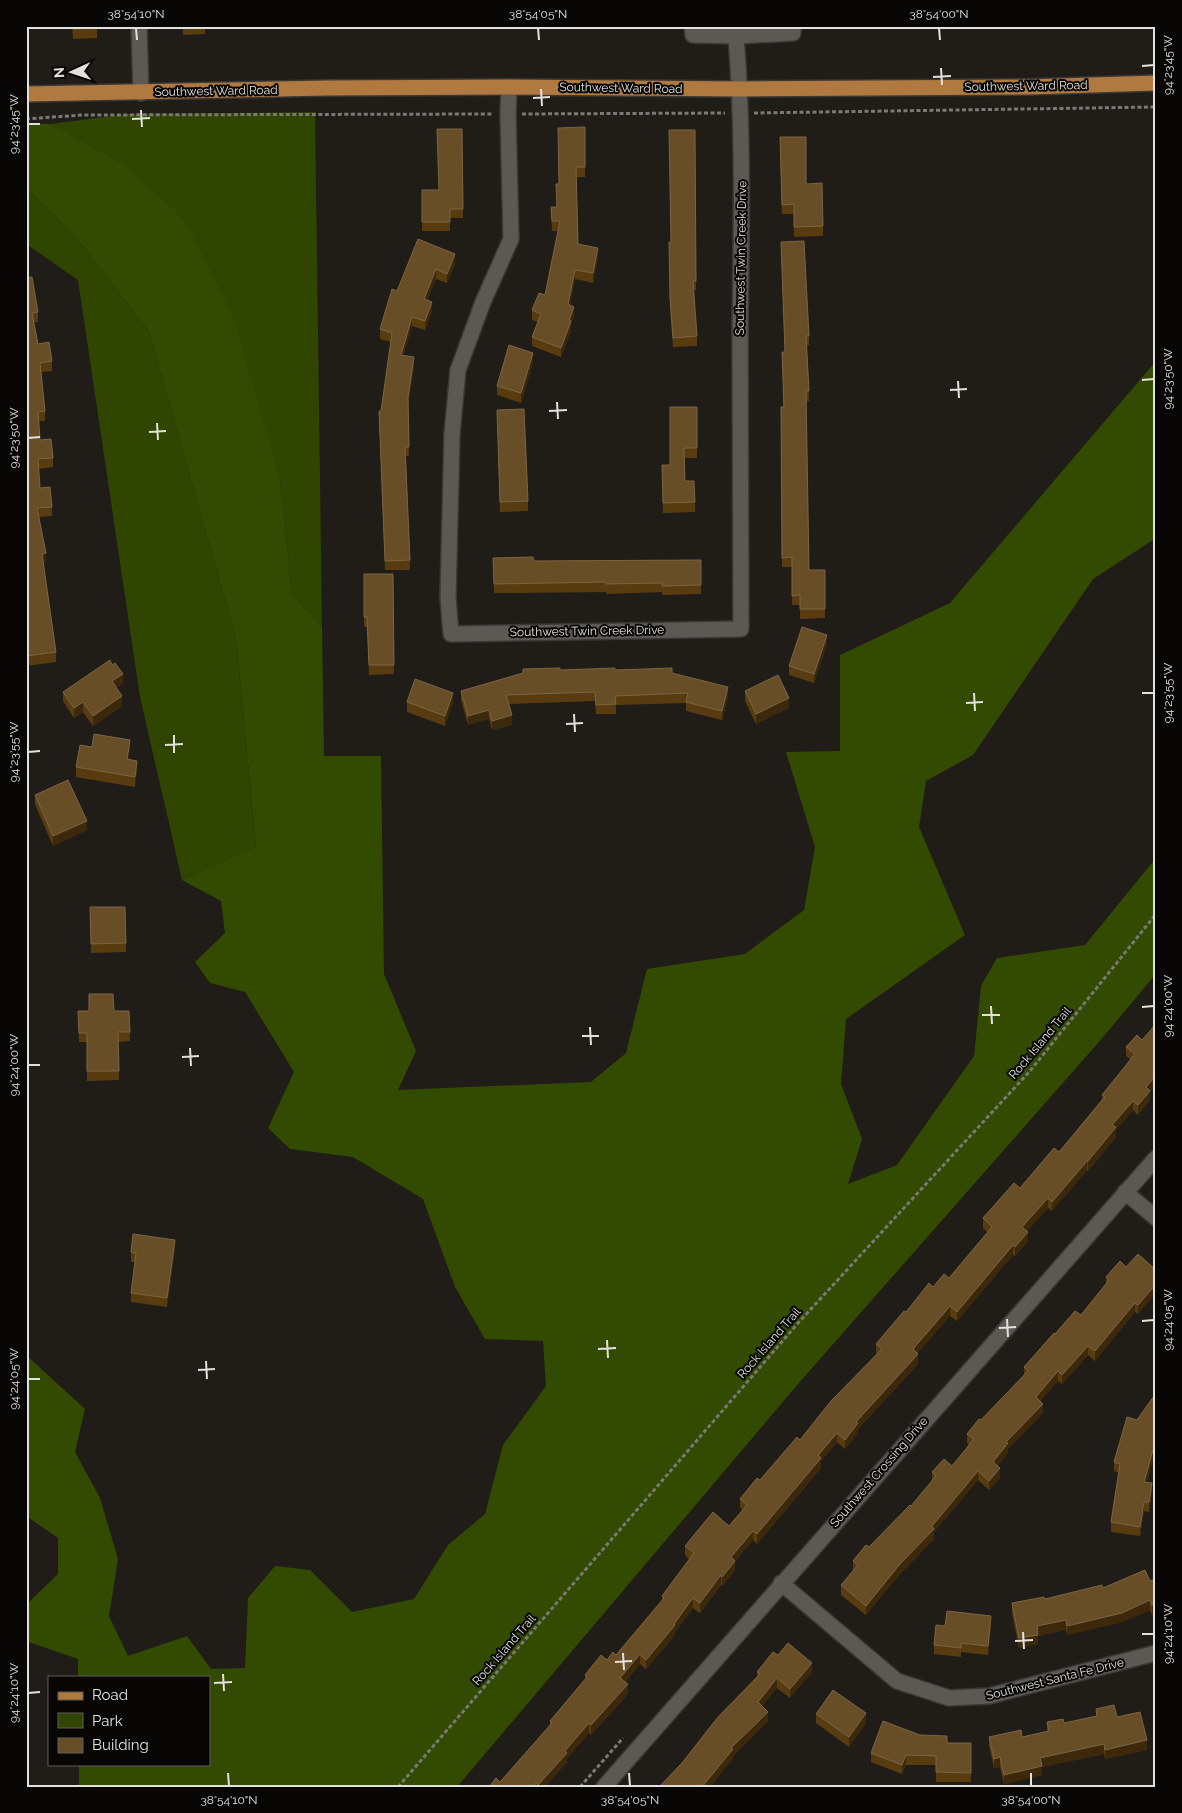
<svg xmlns="http://www.w3.org/2000/svg" width="1182" height="1813" font-family="Raleway,sans-serif">
<style>
.green{fill:#2f4500}
.forest{fill:#334a01}
.lines{fill:none;stroke-linecap:round;stroke-linejoin:round}
.minor-casing{stroke:#3a3735;stroke-width:18}
.major-casing{stroke:#3a3735;stroke-width:18}
.path{stroke:#7b7875;stroke-width:3;stroke-dasharray:4 2.5;stroke-linecap:butt}
.minor{stroke:#5c5954;stroke-width:15}
.major{stroke:#b07940;stroke-width:15}
.wall{fill:#583c10}
.shaded-wall{fill:#3c280b}
.building{fill:#674e27;stroke:#7b6543}
.ticks{fill:none;stroke:#e3e1de;stroke-width:2}
.labels{text-anchor:middle;stroke-width:4;stroke-linejoin:round;paint-order:stroke}
.street-label{font-size:12px;fill:#e3e1de;stroke:#090706}
.neatline{fill:none;stroke:#e3e1de;stroke-width:2}
.ticks-label{font-size:12px;text-anchor:middle;fill:#e3e1de}
</style>
<rect width="100%" height="100%" fill="#201d19"/>
<path class="green" d="M315,112l7,514 -30,-32 -12,-115 -230,-355 77,-10z
M26,187l53,54 70,91 87,306 20,210 -74,32 -42,-183 -62,-417 -52,-36z"/>
<path class="forest" d="M26,123l24,1 76,42 60,56 46,91 48,166 12,115 30,32 2,130h57l3,218 32,77 -18,39 193,-8 35,-29 21,-84 98,-15 59,-44 11,-63 -29,-95 54,-1v-96l110,-52 206,-242v177l-63,41 -120,176 -47,26 -7,46 46,108 -119,84 -5,65 21,55 -14,45 49,-19 77,-109 7,-70 16,-28 88,-13 71,-87v116l-58,69 -300,341 -341,403h-378v-23h130v-87h-131v-18l-52,-18v-39l2,1 30,-29v-36l-32,-22v-161l59,54 -10,43 25,46 18,61 -9,57 19,40 59,-20 24,33 34,-1 3,-70 27,-32 35,4 42,42 62,-13 34,-54 37,-31 18,-69 43,-59 -3,-45 -58,-2 -30,-52 -32,-88 -70,-42 -63,-8 -22,-21 26,-56 -49,-80 -35,-9 -15,-21 30,-29 -4,-32 -39,-21 74,-33 -20,-209 -87,-306 -70,-91 -53,-54z"/>
<g class="lines">
<g class="minor-casing">
<path id="minor" d="M139,26l2,67
M692,26l1,9 43,1 57,-3v-7
M509,87l-1,27 3,125 -28,63 -25,68 -6,64 -4,164 3,36 290,-5c0,-99 -1,-197 -1,-295 1,-100 4,-198 -4,-298
M1125,1192l31,26
M781,1583l116,98 52,17 40,-2 167,-43
M604,1787l552,-629"/>
</g>
<g class="major-casing">
<path id="major" d="M26,94l301,-6 182,-1 232,2 287,-2 128,-4"/>
</g>
<path class="path" d="M754,113l402,-6
M522,114l203,-1
M26,119l55,-4 412,-1
M398,1787l401,-465 231,-251 126,-157
M580,1787l43,-49"/>
<use href="#minor" class="minor"/>
<use href="#major" class="major"/>
</g>
<path class="wall" d="M72,26h25v12l-24,1z
M183,26h22v8l-22,1z
M585,127v50h-9l2,67 20,13 -5,26 -18,-4 -5,26 4,11 -3,8v7l-10,26 -29,-11v-9l6,-15 -6,-2v-10l13,-15 13,-64h-6l-1,-24h5z
M462,129l1,89h-13v13h-28v-41h16z
M695,130l1,160h-3l4,46v10l-24,1 -3,-40 -1,-65h2z
M780,147l26,37 17,42v10l-29,1v-23h-12z
M418,239l37,25 -8,19 -11,-4 -9,21 5,11 -7,19 -13,-4 -9,30 11,11 -6,38 1,51h-3l4,114h-25l-6,-159h2l10,-69 -11,-3v-10l17,-38z
M781,242l28,94v9h-2l2,56h-3l3,169h16v48l-25,1v-14h-8v-38h-10l-1,-160h2l2,-55z
M26,278l12,34v10h-4l4,22 14,17v10l-11,1 4,39v10h-6l1,19 13,18v9l-15,2 2,19 12,19v9l-13,1 7,46h-3l13,89v10l-30,4z
M533,362l-12,41 -24,-8v-9z
M697,407v51h-13l1,23 10,21v10l-32,1 -1,-48h8z
M497,410l31,91v10l-28,1z
M493,558l41,3 167,-1v34l-39,1v-3l-56,2v-2l-112,1z
M364,574h29l1,100 -25,1 -2,-48h-3z
M827,644l-13,39 -25,-8v-9z
M560,670h55l57,3 56,23 -6,24 -36,-9v-8l-70,2v9h-20l-1,-13 -86,3 3,21 -20,5 -3,-11 -21,6 -7,-25v-9z
M123,683l-7,5 6,18 -29,20 -10,-14 -9,6 -11,-17v-9z
M745,691l44,17 -33,16 -11,-23z
M407,702h46l-8,24 -38,-14z
M92,747l38,2 -2,10 9,11 -2,17 -59,-10v-10z
M35,795l52,35 -34,16 -18,-42z
M90,907h35l1,45 -35,1z
M78,1011h51l1,30 -12,1 1,38 -32,1v-39h-8z
M1137,1035l13,57v8l-12,15 -5,-5 -17,20v7l-28,34 -1,-1 -35,41 -4,-3 -21,23 1,10 -13,15 -2,-1 -56,66 -7,-5 -33,37 1,11 -60,65v4l-13,16 -8,-7 -16,19v7l-64,76 -4,-4 -18,21v9l-13,16 -1,-1 -21,28 -7,-5 -18,24v3l-29,34 -6,-5 -15,18 3,12 -37,41 -2,-2 -22,25v4l-22,25h-56l11,-5 50,-57v-4l35,-41v-5l22,-15 9,-5 46,-54v-5l27,-37 -4,-4v-9l44,-20 14,-16 -3,-2v-9l60,-59 77,-86 -1,-1v-9l30,-32 27,-25 16,-9 39,-45 -5,-5v-10l37,-30 39,-36 43,-53v-4l29,-35 -5,-4v-9z
M175,1249l-8,58 -36,-5v-9l4,-31h-4v-10z
M1126,1267l30,3 -18,44 -3,-2 -40,49 -7,-6 -26,29 -4,-3 -18,20 3,12 -35,36v4l-11,13 3,12 -11,12 -11,-10 -44,52v7l-35,36 -33,40 -25,-20v-10l12,-14v-10l16,-14 42,-41 21,-25v-9l20,-6 17,-21 -2,-2v-9l57,-59v-8l31,-33 26,-19 25,-30v-8z
M1156,1393v67l-3,-1 -6,23 5,11 -3,19 -5,-1 -4,25 -29,-4v-10l8,-49 -5,-2v-9l23,-42z
M1156,1579v34l-4,2 -2,-5 -28,12 -55,13 -1,-5 -28,6v8l-19,4 -7,-35v-10l33,-4 58,-11 47,-7z
M945,1626h46l-3,29 -27,-3v5l-27,-3v-9z
M778,1655l34,17 -22,26 -13,-10 -15,18 6,15 -35,35v3l-51,4 75,-86v-5z
M1096,1709l21,8 30,33 -42,9 -1,-5 -62,13v8l-38,9 -4,-17 -6,1 -5,-22v-9h33l25,-6v-9l17,1 32,-7z
M816,1714l50,9 -17,24 -33,-24z
M920,1735l27,8h24v39h-35v-17h-30l-4,9 -31,-12v-9z"/>
<path class="shaded-wall" d="M598,248v9l-5,26v-10z
M455,254v10l-8,19v-9z
M436,269v10l-12,30v-10z
M575,270v9l-7,35v-10z
M432,302v9l-7,19v-9z
M574,307v9l-3,8v7l-10,26v-9l8,-28z
M412,317v9l-11,39v-10z
M533,353v9l-12,41v-10z
M414,357v10l-6,40v-10z
M46,553v10l-4,1v-10z
M827,635v9l-13,39v-9z
M123,674v9l-11,8v-10z
M728,687v9l-6,24v-9z
M453,693v9l-8,24v-10z
M122,696v10l-29,20v-10z
M789,698v10l-33,16v-10z
M83,702v10l-9,6v-10z
M489,710v9l-21,6v-9z
M512,715v10l-20,5v-9z
M130,740v9l-3,19v-9z
M137,761v9l-2,17v-10z
M87,821v9l-34,16v-10z
M1156,1076v10l-6,6v8l-12,15v-10l8,-18z
M1133,1101v9l-17,20v7l-28,34v-10l24,-36z
M1087,1161v9l-35,41v-9z
M1048,1198v10l-26,29v-10z
M1028,1232v9l-13,15v-9z
M175,1240v9l-8,58v-9z
M1013,1245v10l-56,66v-9z
M1156,1284v10l-18,20v-9z
M1135,1303v9l-40,49v-10z
M950,1306v10l-37,43v-10z
M1088,1346v9l-26,29v-9z
M918,1354v10l-60,65v4l-13,16v-9l11,-18z
M1058,1371v10l-22,25v-9z
M1043,1404v9l-35,36v4l-15,19v-10l13,-20z
M837,1433v9l-16,19v7l-64,76v-10z
M1153,1450v9l-9,32v-9z
M1000,1468v10l-11,12v-9z
M978,1471v9l-44,52v7l-35,36 -33,40v-9z
M1152,1483v10l-3,19v-10z
M1144,1502v9l-4,25v-9z
M753,1531v9l-18,21v9l-13,16v-9l9,-20z
M721,1575v10l-21,28v-10z
M693,1598v10l-18,24v3l-29,34v-9z
M1150,1600v10l-28,12 -55,13v-9z
M1156,1604v9l-4,2v-10z
M991,1616v10l-3,29v-9z
M1066,1620v10l-28,6v8l-19,4v-10l18,-12z
M640,1654v10l-20,23v-9z
M812,1663v9l-22,26v-9z
M777,1678v10l-19,23v-9z
M628,1684v10l-37,41v-10z
M768,1712v9l-35,35v3l-23,28h-8l29,-39z
M866,1713v10l-17,24v-10z
M589,1723v10l-22,25v4l-22,25h-7v-2l27,-34z
M1147,1740v10l-42,9v-9z
M1104,1744v10l-62,13v8l-38,9v-9l36,-17z
M906,1755v10l-4,9v-9z
M1000,1757v10l-6,1v-9z"/>
<path class="building" d="M73,26h24v2l-24,1z
M585,127v40h-9l2,77 20,4 -5,25 -18,-3 -7,34 6,3 -5,13 2,1 -10,27 -29,-11 9,-23 -9,-4 7,-17 6,2 15,-74h-8l-1,-14h6l-1,-23h3l-1,-56z
M437,129h25l1,80h-13v13h-28v-32h17z
M669,130h26l1,151h-3l4,55 -24,2 -3,-41 -1,-55h2z
M780,137h26v47l16,-1 1,43 -29,1v-23l-12,1z
M418,239l37,15 -8,20 -11,-5 -12,30 8,3 -7,19 -13,-4 -11,38 13,2 -6,40 1,50h-4l5,113 -25,1 -6,-150h2l11,-78 -12,-4 12,-40 5,2z
M804,241l5,95h-3l3,55h-3l3,179h16v39h-25v-14l-8,1v-39l-10,1 -1,-151h3l-2,-55h3l-4,-110z
M32,277l6,35 -6,1 6,31 11,-2 3,19 -12,2 5,48 -7,1 2,28 11,-1 2,19 -15,1 2,29 10,-1 2,20 -15,1 9,45 -4,1 14,98 -30,4v-378z
M509,345l24,8 -12,40 -24,-7z
M670,407h27v41h-13l1,33h9l1,21 -32,1 -1,-38h8z
M524,409l4,92 -28,1 -3,-92z
M533,557l1,4 167,-1v25l-39,1v-3l-56,1v-2l-112,2 -1,-26z
M364,574h29l1,91h-25l-2,-48h-3z
M802,627l25,8 -13,39 -25,-8z
M110,660l2,5 3,-2 8,11 -11,7 10,15 -29,20 -10,-14 -9,6 -11,-16z
M560,668v2l55,-2v2l57,-2v5l56,14 -6,24 -36,-9 2,-9 -73,3 1,8 -20,1 -1,-13 -89,3 6,20 -20,6 -3,-11 -21,6 -7,-25 62,-18v-4z
M778,675l11,23 -33,16 -11,-23z
M415,679l38,14 -8,23 -38,-14z
M94,734l36,6 -3,19 10,2 -2,16 -59,-10 4,-22 12,2z
M68,780l19,41 -34,15 -18,-41z
M90,907h35l1,36 -35,1z
M89,994h24l1,17h15l1,21h-12l1,39h-32v-38h-8l-1,-22h11z
M1156,1024v52l-10,11 4,4 -12,14 -5,-4 -21,24 4,2 -28,34h-1l-35,41 -4,-4 -26,29 6,5 -13,15 -2,-2 -56,67 -7,-6 -37,43 5,5 -62,68 2,1 -13,17 -8,-7 -19,22 3,3 -64,76 -4,-3 -22,26 4,4 -13,16 -1,-2 -21,28 -7,-5 -19,26 1,1 -29,35 -6,-6 -20,24 8,6 -37,41 -2,-2 -24,28 2,2 -29,32 -2,-2 -3,4h-44l7,-9 4,4 52,-59 -2,-2 37,-44 -2,-2 16,-20 6,5 6,-8 3,3 48,-57 -2,-2 32,-43 -9,-7 28,-34 16,14 18,-21 -7,-6 17,-21 3,2 37,-43 3,3 31,-39 51,-52 -6,-5 28,-33 2,1 23,-29 4,4 11,-13 5,4 43,-51 -9,-9 31,-35 6,5 34,-40 5,4 46,-55 -3,-2 33,-41 -9,-7 11,-12 5,5z
M133,1234l42,6 -8,58 -36,-5 5,-40 -5,-1z
M1138,1254l18,16v14l-18,21 -3,-2 -40,48 -7,-5 -26,29 -4,-4 -22,26 7,7 -37,38 2,1 -15,19 7,6 -11,13 -11,-10 -46,55 2,3 -35,36 -33,41 -25,-21 17,-20 -5,-4 13,-16 3,2 41,-42 1,1 25,-30 -4,-4 12,-13 8,7 22,-27 -7,-5 12,-15 2,1 47,-49 -4,-4 30,-34 1,1 20,-23 6,4 28,-35 -3,-3 14,-16 6,6z
M1156,1393v58l-3,-1 -9,32 8,1 -3,19h-5l-4,25 -29,-5 9,-58 -6,-2 13,-45 10,3z
M1145,1570l5,11 6,-2v25l-4,1 -2,-5 -28,13 -55,13 -1,-6 -29,6 1,9 -19,3 -7,-35 32,-6 1,2 57,-14 1,3z
M947,1611l44,5 -3,30 -27,-3v5l-27,-3 2,-20 9,1z
M788,1643l24,20 -22,26 -13,-11 -19,24 10,10 -37,36 2,1 -31,38h-43l23,-24 36,-46 42,-43 -3,-2 16,-20 5,3z
M833,1690l33,23 -17,24 -33,-23z
M1114,1705l3,12 23,-5 7,28 -42,10 -1,-6 -64,14 2,8 -38,9 -4,-18 -6,2 -5,-22 32,-7 1,7 27,-6 -2,-9 16,-3 1,4 33,-7 -1,-7z
M883,1721l37,14 27,1v7h24v30l-35,-1v-16l-30,-1 -4,10 -31,-12z"/>
<path class="ticks" d="M136,28l1,12M538,28l1,12M939,28l1,12M1142,66l12,-1M941,68l1,17M933,77l18,-1M541,89l1,17M533,98l17,-1M141,110l1,17M132,119l18,-1M28,124h12M1142,380l12,-1M958,381l1,17M950,390l17,-1M557,402l1,17M549,411l18,-1M157,423l1,17M149,432l17,-1M28,438l12,-1M974,693l1,18M1142,693h12M966,703l17,-1M574,714l1,18M566,724l17,-1M174,735v18M165,745l18,-1M28,752l12,-1M991,1006l1,18M1142,1007l12,-1M982,1015h18M590,1027l1,18M582,1036h17M190,1048l1,18M182,1057l17,-1M28,1065h12M1007,1319l1,18M1142,1321l12,-1M999,1328l17,-1M607,1340l1,18M598,1349l18,-1M206,1361l1,18M198,1370l17,-1M28,1379h12M1023,1632l1,17M1142,1634h12M1015,1641l18,-1M623,1653l1,17M615,1662l17,-1M223,1674l1,17M214,1683l18,-1M28,1693l12,-1M228,1773l1,13M629,1773l1,13M1031,1773v13"/>
<g class="labels">
<g class="street-label">
<text transform="translate(1026 86) rotate(-1)" y="4">Southwest Ward Road</text>
<text transform="translate(621 88) rotate(1)" y="4">Southwest Ward Road</text>
<text transform="translate(216 91) rotate(-1)" y="4">Southwest Ward Road</text>
<text transform="translate(741 258) rotate(-89)" y="4">Southwest Twin Creek Drive</text>
<text transform="translate(587 631) rotate(-1)" y="4">Southwest Twin Creek Drive</text>
<text transform="translate(1040 1043) rotate(-50)" y="4">Rock Island Trail</text>
<text transform="translate(769 1343) rotate(-49)" y="4">Rock Island Trail</text>
<text transform="translate(879 1472) rotate(-49)" y="4">Southwest Crossing Drive</text>
<text transform="translate(504 1650) rotate(-49)" y="4">Rock Island Trail</text>
<text transform="translate(1055 1679) rotate(-14)" y="4">Southwest Santa Fe Drive</text>
</g>
</g>
<rect width="1182" height="1813" fill="none" stroke="#090706" stroke-width="55"/>
<rect x="48" y="1676" width="162" height="90" fill="#090706" stroke="#605e5c"/>
<rect x="58" y="1692" width="25" height="8" fill="#b07940" stroke="#605e5c"/>
<text x="92" y="1700" font-size="15" fill="#e3e1de">Road</text>
<rect x="58" y="1713" width="25" height="15" fill="#2f4500" stroke="#605e5c"/>
<text x="92" y="1726" font-size="15" fill="#e3e1de">Park</text>
<rect x="58" y="1738" width="25" height="15" fill="#674e27" stroke="#605e5c"/>
<text x="92" y="1750" font-size="15" fill="#e3e1de">Building</text>
<g transform="translate(72 72) rotate(267)" stroke="#090706" stroke-width="4" paint-order="stroke">
<path d="M0-4L9 19L0 12L-9 19Z" fill="#e3e1de"/>
<text y="-8" font-size="14" font-weight="bold" text-anchor="middle" fill="#e3e1de">N</text>
</g>
<rect x="28" y="28" width="1126" height="1758" class="neatline"/>
<g class="ticks-label">
<text x="136" y="18">38°54'10"N</text>
<text x="538" y="18">38°54'05"N</text>
<text x="939" y="18">38°54'00"N</text>
<text transform="translate(1168 65) rotate(-90)" y="4">94°23'45"W</text>
<text transform="translate(14 124) rotate(-90)" y="4">94°23'45"W</text>
<text transform="translate(1168 379) rotate(-90)" y="4">94°23'50"W</text>
<text transform="translate(14 438) rotate(-90)" y="4">94°23'50"W</text>
<text transform="translate(1168 693) rotate(-90)" y="4">94°23'55"W</text>
<text transform="translate(14 752) rotate(-90)" y="4">94°23'55"W</text>
<text transform="translate(1168 1006) rotate(-90)" y="4">94°24'00"W</text>
<text transform="translate(14 1065) rotate(-90)" y="4">94°24'00"W</text>
<text transform="translate(1168 1320) rotate(-90)" y="4">94°24'05"W</text>
<text transform="translate(14 1379) rotate(-90)" y="4">94°24'05"W</text>
<text transform="translate(1168 1634) rotate(-90)" y="4">94°24'10"W</text>
<text transform="translate(14 1693) rotate(-90)" y="4">94°24'10"W</text>
<text x="229" y="1804">38°54'10"N</text>
<text x="630" y="1804">38°54'05"N</text>
<text x="1031" y="1804">38°54'00"N</text>
</g>
</svg>
